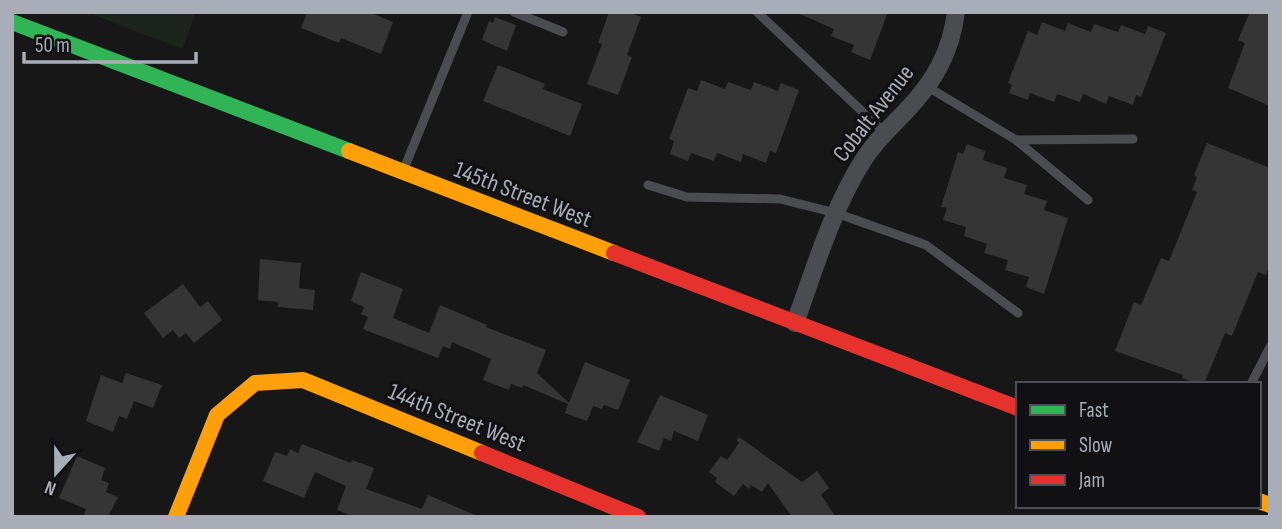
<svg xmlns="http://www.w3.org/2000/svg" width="1282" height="529" font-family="'Sofia Sans Condensed',sans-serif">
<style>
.green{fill:#1d241e}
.building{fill:#353536}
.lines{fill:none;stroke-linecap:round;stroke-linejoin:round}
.lane{stroke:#4b4c50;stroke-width:9}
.street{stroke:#4b4c50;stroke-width:18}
.fast{stroke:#30b455;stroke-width:16}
.slow{stroke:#ff9f0a;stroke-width:16}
.jam{stroke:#e5322d;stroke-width:16}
.labels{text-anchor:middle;stroke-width:7;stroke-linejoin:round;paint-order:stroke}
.street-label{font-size:24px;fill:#a8adb8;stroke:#111113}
</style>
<rect width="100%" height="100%" fill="#171717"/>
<path class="green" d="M86,12h110l-14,37z"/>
<path class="building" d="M307,12h62l24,10 -12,32 -40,-16 -2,5 -38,-15z
M609,12h19l13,5 -14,38 5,2 -14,38 -31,-11 15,-40 -4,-1z
M795,12h93l-18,48 -19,-8 3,-7 -23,-9 3,-7z
M1250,12h20v94l-42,-18 17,-45 -7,-3z
M495,17l21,8 -9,26 -25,-11 7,-19 4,2z
M1042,22l23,9 3,-8 23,9 3,-8 24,8 3,-7 24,9 3,-8 18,7 -25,64 -5,-2 -3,10 -24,-9 -3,8 -23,-10 -3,8 -23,-8 -3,8 -24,-9 -2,7 -19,-7 3,-8 -4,-2 20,-52 9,4z
M498,65l47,19 -2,5 39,15 -12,32 -87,-35z
M701,80l24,9 3,-7 23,8 3,-8 24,9 3,-8 18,7 -23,63 -6,-2 -4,12 -23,-9 -2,8 -24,-9 -3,8 -23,-8 -3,8 -18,-7 4,-13 -5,-2 19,-51 9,3z
M1207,143l63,25v96l-4,11 -8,-3 -26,64 -7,-3 -21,51h-7l-15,-6 1,-3 -68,-24 19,-49 7,3 20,-47 8,3 28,-69 -5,-2 5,-13 -3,-2z
M967,144l18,7 -2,9 24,8 -3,10 23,7 -3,9 23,7 -3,9 24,8 -24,76 -18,-7 3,-10 -24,-7 3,-10 -24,-7 3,-9 -23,-8 2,-9 -23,-7 4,-12 -6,-1 17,-55 5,2z
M260,259l41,4 -2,25 16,2 -2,20 -35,-3v-5l-20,-2z
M361,272l42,17 -10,29 36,15 11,-28 47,20 -1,2 60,23 -9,23 32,30 16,-41 45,18 -12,30 -14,-5 -2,4 -9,-3 -6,15 -22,-8 3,-9 -45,-19 -1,3 -11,-4 -2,6 -26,-10 8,-21 -39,-17 -2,7 -7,-3 -5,12 -75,-29 5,-12 -7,-3 3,-7 -13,-6z
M183,284l17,23 8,-6 14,19 -28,23 -8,-10 -7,5 -6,-8 -10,8 -19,-25z
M126,373l36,12 -9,23 -19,-7 -7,18 -8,-3 -6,16 -27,-11 15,-46 21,8z
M660,395l48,20 -10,26 -24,-10 -3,10 -7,-3 -5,13 -22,-9z
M739,437l63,45 15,-11 12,17 -8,7 15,22h-44l-24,-34 -6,9 -11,-7 -2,4 -6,-5 -9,12 -19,-14 2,-4 -8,-6 12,-16 6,4 12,-17 -2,-3z
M302,444l49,19 1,-3 22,8 -8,21 56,20 6,-14 52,22h-126l-17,-7 9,-24 -31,-14 -11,26 -41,-17 12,-29 12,4 3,-7 8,4z
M77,456l28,12 -4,12 8,3 -3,9 12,5 -10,20h-25l3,-8 -27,-11z"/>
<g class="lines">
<path class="lane" d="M514,12l49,20
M757,12l128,121
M928,87l88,53 72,60
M1016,140l117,-1
M403,171l65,-159
M648,185l39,12 93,2 56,14 90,32 92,68
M1251,384l19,-37"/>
<path class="street" d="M795,323c20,-55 37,-114 69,-164 11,-18 28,-33 42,-48 28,-29 45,-59 50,-99"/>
<path class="fast" d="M12,22l337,129"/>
<path class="slow" d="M349,151l265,102
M1259,501l11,4
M176,517l41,-102 38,-32 48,-3 179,73"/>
<path class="jam" d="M614,253l404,155
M482,453l156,64"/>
</g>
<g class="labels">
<g class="street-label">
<text transform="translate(873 113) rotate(-52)" y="8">Cobalt Avenue</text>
<text transform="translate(523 194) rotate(21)" y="8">145th Street West</text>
<text transform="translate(457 417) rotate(22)" y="8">144th Street West</text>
</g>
</g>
<rect width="1282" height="529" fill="none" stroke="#a8adb8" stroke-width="28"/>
<rect x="1016" y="382" width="245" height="126" fill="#111113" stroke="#4d4f55" stroke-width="2"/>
<rect x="1030" y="405" width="35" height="10" fill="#30b455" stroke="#4d4f55" stroke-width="2"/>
<text x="1079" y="417" font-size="21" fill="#a8adb8">Fast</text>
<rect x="1030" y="440" width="35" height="10" fill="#ff9f0a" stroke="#4d4f55" stroke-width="2"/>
<text x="1079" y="452" font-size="21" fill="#a8adb8">Slow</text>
<rect x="1030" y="475" width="35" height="10" fill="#e5322d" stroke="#4d4f55" stroke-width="2"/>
<text x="1079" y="487" font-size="21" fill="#a8adb8">Jam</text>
<g transform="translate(56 473) rotate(201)" stroke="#111113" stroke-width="5" paint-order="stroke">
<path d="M0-5L12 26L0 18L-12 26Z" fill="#a8adb8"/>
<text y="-10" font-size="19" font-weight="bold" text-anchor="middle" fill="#a8adb8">N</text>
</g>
<path d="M24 52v10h172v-10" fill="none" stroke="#a8adb8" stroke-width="3.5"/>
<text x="35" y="52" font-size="21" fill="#a8adb8" stroke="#111113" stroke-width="5" paint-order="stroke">50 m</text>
</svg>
